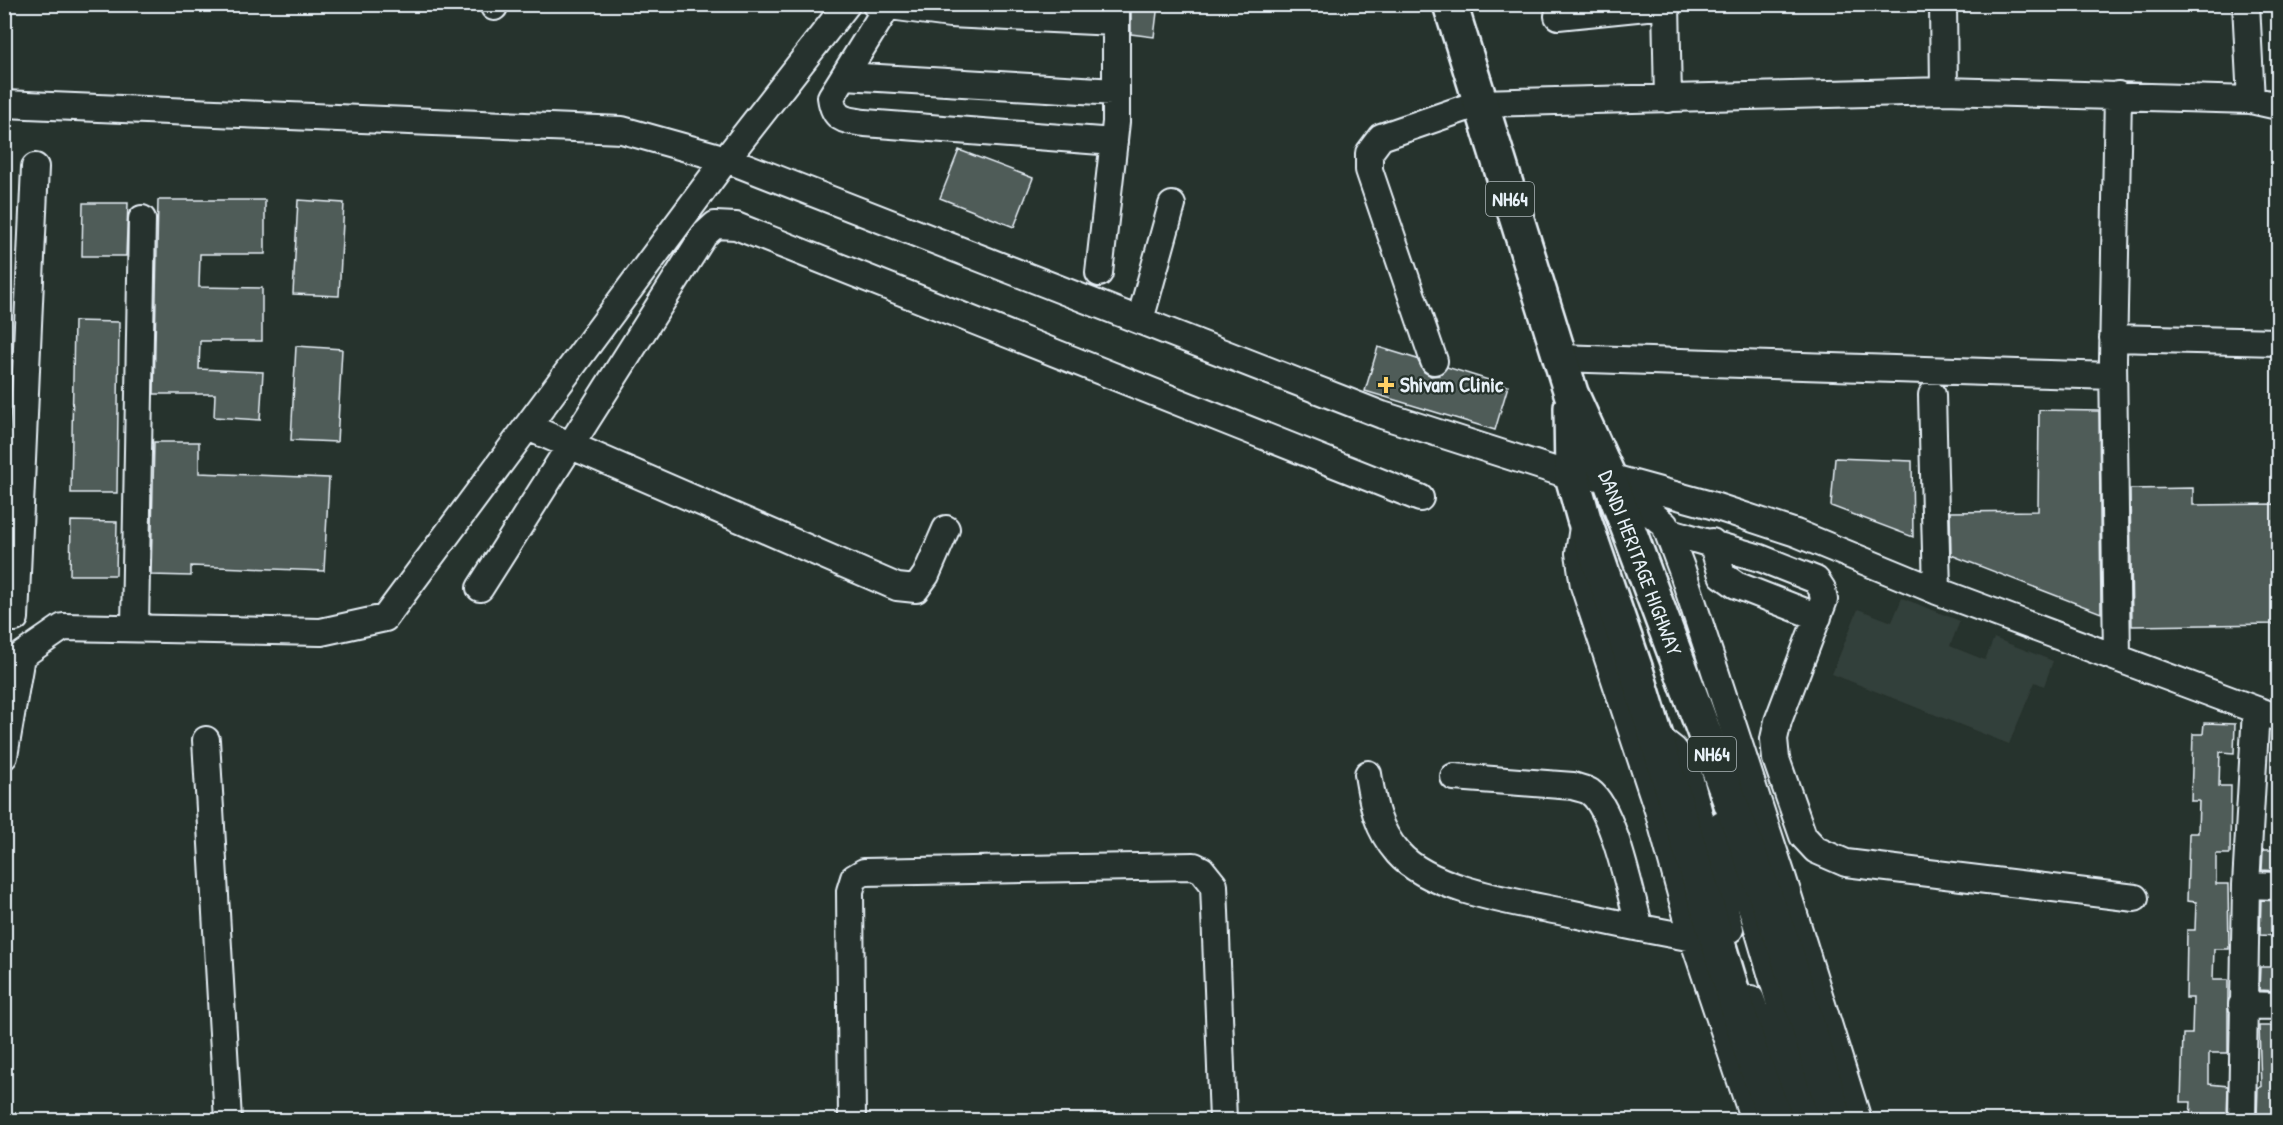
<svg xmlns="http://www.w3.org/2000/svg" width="2283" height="1125" font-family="'Patrick Hand',sans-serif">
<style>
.built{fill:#333f3a}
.building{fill:#505c59;stroke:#e8f1f8;stroke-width:1.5}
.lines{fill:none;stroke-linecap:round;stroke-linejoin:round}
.minor-casing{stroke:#e8f1f8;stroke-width:30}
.highway-casing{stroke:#e8f1f8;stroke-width:38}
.minor{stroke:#26332d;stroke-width:26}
.highway{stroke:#26332d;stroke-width:33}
.poi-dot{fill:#ffd166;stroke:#26332d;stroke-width:2}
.labels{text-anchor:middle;stroke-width:4.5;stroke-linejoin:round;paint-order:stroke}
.shield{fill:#26332d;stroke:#aeb8bb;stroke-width:1.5}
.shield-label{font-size:20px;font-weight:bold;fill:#e8f1f8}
.poi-label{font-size:21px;font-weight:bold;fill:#e8f1f8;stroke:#26332d;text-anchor:start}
.street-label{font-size:21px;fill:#e8f1f8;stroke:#26332d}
</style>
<rect width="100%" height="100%" fill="#26332d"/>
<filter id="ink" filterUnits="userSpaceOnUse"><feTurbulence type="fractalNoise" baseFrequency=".0167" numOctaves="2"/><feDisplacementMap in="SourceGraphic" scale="12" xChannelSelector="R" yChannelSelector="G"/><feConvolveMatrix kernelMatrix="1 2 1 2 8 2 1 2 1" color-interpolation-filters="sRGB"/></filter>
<g filter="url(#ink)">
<path class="built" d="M1902,598l58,23 -10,25 35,14 9,-22 59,23 -9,25 -9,-4 -26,62 -177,-70 26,-65 34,13z"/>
<path class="building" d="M1131,4h27l-4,33 -23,-3z
M959,150l74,28 -19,49 -74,-29z
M158,200h107v54h-65l-1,33 63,1v53h-62l-1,28 64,3 -3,48 -46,-3 1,-23h-61z
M298,200l46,3 -5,93 -46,-2z
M83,203h45l-2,53h-44z
M74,321l45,1 -2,171h-46z
M296,346l46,3 -5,93 -46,-2z
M1378,347l39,12 7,13 7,4 8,-1 8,-8 61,19 -13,44 -130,-39z
M2039,410l60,1 2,202 -150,-58 -1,-43 88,-1z
M154,442h45v31l130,5 -5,93 -133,-5v10l-40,-1z
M1835,458l77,3 1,76 -82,-31z
M2193,488v17l85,-1v120l-146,2 -2,-137z
M71,521l46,1 -1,53h-46z
M2204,723l31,1 -1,29 -14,-1 -1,34h12l-1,68h-14v30h12l1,65h-15l-1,31h15v73h-19v31l19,2 -1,32h-4v2h-33l1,-18h-10l2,-68h9l1,-36h-7l1,-68h8l1,-28 -9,-1 2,-68h9l1,-32h-8l2,-67h10z
M2263,850h15v21l-16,-1z
M2261,900l17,1v35l-18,-1z
M2260,967h18v24l-19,-1z
M2259,1026h17v15h2v77h-21l1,-31h3z"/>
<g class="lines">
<g class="minor-casing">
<path id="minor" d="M875,4l75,10 165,8
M1666,4l2,95
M1943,4l1,87
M2246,4l5,96
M494,7l1,-3
M887,7l-56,90c3,23 13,23 34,26l249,19
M1558,16l108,-11
M845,76l271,16
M4,104l618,26 104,29 656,256 190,61 37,1 102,28 85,28 141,58 341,127
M1099,273l17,-151v-118
M1140,320l32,-115
M2113,338l165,4
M1559,358l554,18
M1434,361l-65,-191v-17l12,-16 99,-34 464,-12 307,9 27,6
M1932,395l5,196
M528,427l369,160 19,2 10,-14 20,-46
M1619,505l33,9 13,11 17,45 101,309 75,241
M1584,521l-5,32 5,33 74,224 35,128 61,182
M1667,531l93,27 56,22 6,9 2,11 -46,121 -4,18 2,20 27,77 13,14 30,13 289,35
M1712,542l10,33 14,10 82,32
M480,588l224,-353 11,-10 21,1 684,272
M15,618l20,-451
M135,627l7,-408
M2117,658l-4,-298 5,-265
M1655,735l19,15 12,15 44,164
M206,740l22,380
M4,756l17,-100 42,-29 258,5 64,-14 341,-459 121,-155
M1368,774c5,31 9,55 30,79 33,38 123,50 171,60 46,10 92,20 138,27
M1454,777l119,9c5,2 13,3 17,6 24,17 41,106 50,136
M1722,825l32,90 60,205
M2246,885l32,1
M1751,999l42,121
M2242,1005l36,1
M852,1120l-2,-229 4,-13 10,-6 330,-6 8,4 12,15 9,235
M2242,1120l4,-235 10,-175"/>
</g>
<g class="highway-casing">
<path id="highway" d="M1450,4l121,389 38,84 177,474 50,169
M1571,407l1,69 12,43 52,151 116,386 24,64"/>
</g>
<use href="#minor" class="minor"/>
<use href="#highway" class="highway"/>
</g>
</g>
<path class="poi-dot" d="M1383 376h6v6h6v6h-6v6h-6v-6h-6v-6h6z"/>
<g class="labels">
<g class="shield">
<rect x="1486" y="182" width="48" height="34" rx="4.5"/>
<rect x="1688" y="737" width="48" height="34" rx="4.5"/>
</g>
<g class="shield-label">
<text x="1510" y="206">NH64</text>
<text x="1712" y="761">NH64</text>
</g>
<g class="poi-label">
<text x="1400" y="392">Shivam Clinic</text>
</g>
<g class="street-label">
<text transform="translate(1640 563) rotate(69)" y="7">DANDI HERITAGE HIGHWAY</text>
</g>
</g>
<rect width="2283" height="1125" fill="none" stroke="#26332d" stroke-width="24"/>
<rect x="12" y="12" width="2259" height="1101" fill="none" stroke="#e8f1f8" stroke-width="2" filter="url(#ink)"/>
</svg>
